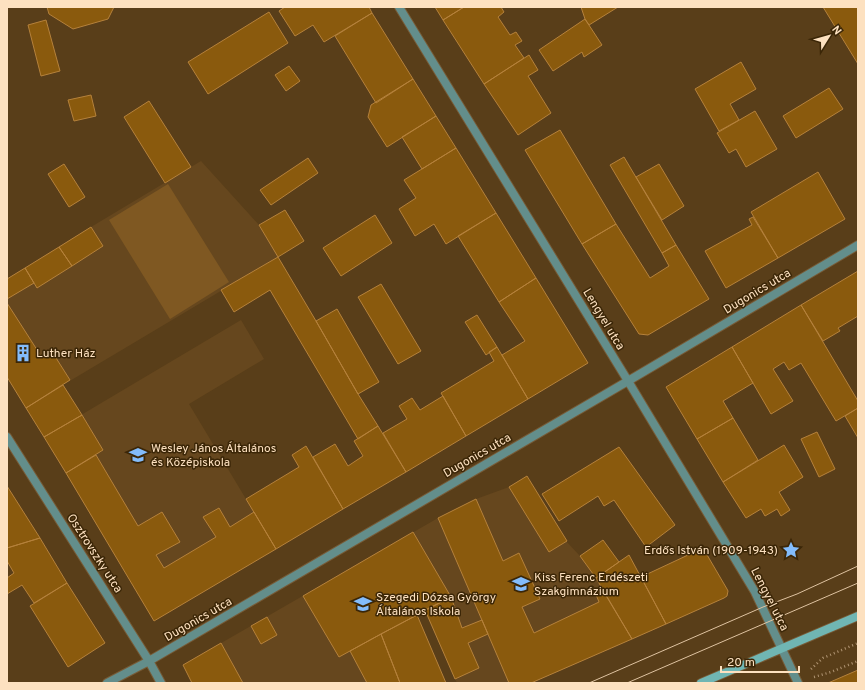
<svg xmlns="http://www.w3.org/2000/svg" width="865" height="690" font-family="Overpass,sans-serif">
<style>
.built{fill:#66471e}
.green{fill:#7f5822}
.building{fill:#8a5a0d;stroke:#b5813b}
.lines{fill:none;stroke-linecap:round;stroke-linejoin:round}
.street-casing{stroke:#775b37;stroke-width:10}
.secondary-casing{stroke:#775b37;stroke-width:10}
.path{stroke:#b19573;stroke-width:2.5;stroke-dasharray:1 3;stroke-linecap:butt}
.street{stroke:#638e8b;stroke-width:8}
.secondary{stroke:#70b6b3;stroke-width:8}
.tram{stroke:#dfc3a1;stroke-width:1}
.labels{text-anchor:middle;stroke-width:3;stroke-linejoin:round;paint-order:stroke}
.street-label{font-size:12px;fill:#fde1c0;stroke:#3b2607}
.poi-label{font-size:12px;fill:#fde1c0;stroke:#3b2607;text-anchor:start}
</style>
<rect width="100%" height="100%" fill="#593e19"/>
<path class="built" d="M201,161l58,64 19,32 -215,128 -37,23 -19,-31v-98l84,-52z
M241,320l23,39 -75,45 87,145 -122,72 -110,-184z
M527,476l39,65 14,15 16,22 36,61 -101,44h-74l-33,-73 -7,5 29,68h-254l-9,-18 255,-147 38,-19 33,-12z"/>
<path class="green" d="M168,184l61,98 -59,37 -61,-99z"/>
<path class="building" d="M47,7h67l-6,12 -35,10 -24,-15z
M285,7h84l3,6 -48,29 -11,-17 -18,11 -16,-25z
M435,7h29l-21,13z
M464,7h37l3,5 -6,5 12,18 6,-3 6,9 -7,4 9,13 -40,26 -41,-64z
M581,7h37l-29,18 -4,-6z
M823,7h35v57z
M269,12l19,31 -80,51 -20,-32z
M372,13l41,66 -37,24 -41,-67z
M585,19l17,26 -18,12 -2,-5 -29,19 -14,-21z
M46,20l14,51 -19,5 -13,-51z
M529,55l9,15 -10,6 23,37 -33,22 -34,-51z
M741,62l15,27 -26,15 9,16 -20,11 -24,-42z
M289,66l11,15 -14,10 -11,-16z
M413,79l23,37 -49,31 -19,-30 3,-12z
M829,88l14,21 -47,29 -13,-22z
M91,95l5,21 -22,5 -6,-21z
M149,101l42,66 -26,16 -41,-66z
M755,111l22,38 -31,18 -10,-18 -7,4 -12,-20z
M436,116l20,32 -34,21 -20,-32z
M560,130l56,94 -34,20 -57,-94z
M456,148l40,65 -50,31 -12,-20 -19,12 -16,-27 17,-11 -12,-18z
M624,157l52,88 -14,8 -52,-88z
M308,158l10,15 -47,32 -11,-15z
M64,164l21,33 -16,10 -21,-33z
M659,164l25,42 -22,14 -26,-43z
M818,172l27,47 -67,39 -27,-46z
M285,210l19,31 -26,16 -19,-32z
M496,213l40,65 -37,24 -41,-66z
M375,215l17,28 -51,33 -18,-28z
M753,217l25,41 -52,30 -21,-37 47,-26 -3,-6z
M616,224l34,54 19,-12 -7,-13 14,-8 33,54 -61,36 -9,-1 -57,-90z
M91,227l12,19 -31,20 -13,-19z
M59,247l13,19 -35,22 -12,-20z
M278,257l38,64 42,73 20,32 -20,13 -88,-149 -36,22 -13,-22z
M25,268l9,15 -27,16v-20z
M858,271v45l-20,12 2,3 -17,10 -22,-36z
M536,278l52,85 -60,36 -26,-44 23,-14 -26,-39z
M381,284l40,67 -23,13 -40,-67z
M7,303l34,53 10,-6 19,30 -44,28 -19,-31z
M801,305l57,96v7l-22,13 -35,-58 -12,7 -5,-8 -11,7 20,32 -22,13 -39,-67z
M337,309l42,73 -21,12 -42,-73z
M477,315l20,32 -11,8 -21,-33z
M497,347l31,52 -62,37 -25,-43 53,-32 -5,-9z
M732,347l21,36 -30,18 10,17 -36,21 -31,-52z
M63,385l19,30 -38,22 -18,-29z
M443,396l23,40 -60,36 -23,-39 24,-14 -8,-13 13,-8 8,12z
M858,408v30l-13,-22z
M82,415l21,35 -37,23 -22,-36z
M733,418l25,42 -35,22 -26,-43z
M378,426l28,46 -63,37 -30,-52 22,-13 13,22 15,-10 -9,-15z
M817,432l18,37 -16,8 -18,-38z
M784,445l19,32 -24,15 11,18 -9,6 -4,-7 -12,7 -4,-7 -15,9 -23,-36z
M306,446l37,63 -67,40 -30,-50 53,-32 -7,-12z
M619,447l56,78 -29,22 -32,-47 -10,6 -6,-10 -39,25 -17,-27z
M96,455l42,71 24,-14 18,30 -24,13 8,13 52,-31 -13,-20 16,-9 11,19 24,-15 22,37 -122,72 -88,-148z
M527,476l40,65 -18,11 -40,-65z
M7,486l33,52 -33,10z
M476,499l27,62 16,-8 21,46 -18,8 12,26 65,-31 -4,-10 7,-3 30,50 -101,44h-22l-71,-165z
M413,532l38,65 -70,37 -42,23 -36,-61z
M40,538l27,45 -33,20 -12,-18 -15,9v-16l7,-5 -7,-12v-13z
M603,540l16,22 -23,16 -16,-22z
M703,548l24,41 1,2 -1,5 -3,2 -58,26 -25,-47z
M629,555l37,69 -34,15 -36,-61z
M67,583l38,60 -37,24 -38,-61z
M451,597l11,31 20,-8 6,14 -20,9 11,25 -24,11 -30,-69z
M417,615l29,68h-46l-19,-49z
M267,617l10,18 -16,9 -10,-18z
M381,634l19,49h-33l-17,-32z
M221,643l22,40h-51l-9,-18z
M858,670v13h-30z"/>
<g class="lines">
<g class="street-casing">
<path id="street" d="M399,7l229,374 127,211 43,91
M7,437l142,224 12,22
M107,683l42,-22 479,-280 230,-136"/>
</g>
<g class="secondary-casing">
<path id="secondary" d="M701,683l157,-67"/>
</g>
<path class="path" d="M811,669l12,-11 35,-15
M814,677l17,-5 27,-11"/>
<use href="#street" class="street"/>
<use href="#secondary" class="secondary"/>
<path class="tram" d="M589,683l174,-76 34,-13 61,-28
M627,683l231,-100"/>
</g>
<defs>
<g id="building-bare" transform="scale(1.38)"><path d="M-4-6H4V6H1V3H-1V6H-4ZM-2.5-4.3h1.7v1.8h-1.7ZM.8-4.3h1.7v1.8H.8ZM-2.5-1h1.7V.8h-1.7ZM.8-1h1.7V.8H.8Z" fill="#83bcfb" stroke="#3b2607" stroke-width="2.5" paint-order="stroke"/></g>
<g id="school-bare" transform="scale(1.38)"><path d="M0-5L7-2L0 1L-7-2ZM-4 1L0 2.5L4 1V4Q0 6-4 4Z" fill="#83bcfb" stroke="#3b2607" stroke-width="2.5" paint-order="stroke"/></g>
<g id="sight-bare" transform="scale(1.38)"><path d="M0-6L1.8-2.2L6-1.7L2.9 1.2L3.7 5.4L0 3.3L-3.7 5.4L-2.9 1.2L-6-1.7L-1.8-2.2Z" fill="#83bcfb" stroke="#3b2607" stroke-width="2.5" paint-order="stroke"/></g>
</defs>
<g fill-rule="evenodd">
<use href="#building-bare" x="23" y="353"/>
<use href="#school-bare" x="138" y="455"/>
<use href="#sight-bare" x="791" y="550"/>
<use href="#school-bare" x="521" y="584"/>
<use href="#school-bare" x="363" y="604"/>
</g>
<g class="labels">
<g class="street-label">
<text transform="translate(757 291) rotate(-31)" y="4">Dugonics utca</text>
<text transform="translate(604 319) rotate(59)" y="4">Lengyel utca</text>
<text transform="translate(477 455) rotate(-30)" y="4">Dugonics utca</text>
<text transform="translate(95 553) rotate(57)" y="4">Osztrovszky utca</text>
<text transform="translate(770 599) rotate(63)" y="4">Lengyel utca</text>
<text transform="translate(198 619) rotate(-30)" y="4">Dugonics utca</text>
</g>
<g class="poi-label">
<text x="36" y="357">Luther Ház</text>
<text x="151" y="452">Wesley János Általános<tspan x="151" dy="14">és Középiskola</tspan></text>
<text x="778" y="554" text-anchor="end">Erdős István (1909-1943)</text>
<text x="534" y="581">Kiss Ferenc Erdészeti<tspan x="534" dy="14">Szakgimnázium</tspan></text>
<text x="376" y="601">Szegedi Dózsa György<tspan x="376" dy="14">Általános Iskola</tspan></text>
</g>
</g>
<rect width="865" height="690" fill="none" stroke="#fde1c0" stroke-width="16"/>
<g transform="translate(829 36) rotate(53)" stroke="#3b2607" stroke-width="3" paint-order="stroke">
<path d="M0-3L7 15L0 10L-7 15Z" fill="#fde1c0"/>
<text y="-6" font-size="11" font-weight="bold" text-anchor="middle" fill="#fde1c0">N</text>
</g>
<path d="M721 666v6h78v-6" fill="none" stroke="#fde1c0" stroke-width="2"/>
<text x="727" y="666" font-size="12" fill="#fde1c0" stroke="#3b2607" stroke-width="3" paint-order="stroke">20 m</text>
</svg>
